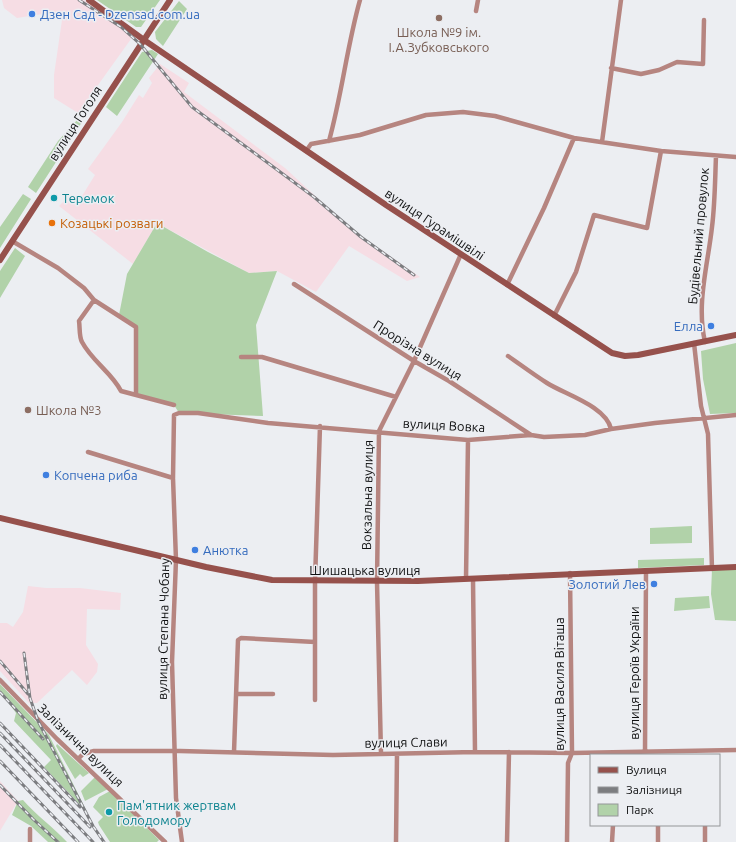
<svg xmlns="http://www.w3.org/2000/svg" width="736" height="842" font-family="Ubuntu,sans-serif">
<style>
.commercial{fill:#f6dde4}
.green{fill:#b1d2a9}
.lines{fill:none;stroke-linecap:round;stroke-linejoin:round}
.street{stroke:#b68580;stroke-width:4.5}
.secondary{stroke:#96514c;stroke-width:6}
.rail-casing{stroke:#7c7d80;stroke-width:3}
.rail{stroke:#eceef2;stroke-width:1.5;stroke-dasharray:4.5;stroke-linecap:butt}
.shop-dot{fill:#3f7fe0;stroke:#eceef2;stroke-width:1.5}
.education-dot{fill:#8d6e63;stroke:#eceef2;stroke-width:1.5}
.culture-dot{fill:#0f9aa8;stroke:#eceef2;stroke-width:1.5}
.food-dot{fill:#e8710a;stroke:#eceef2;stroke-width:1.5}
.labels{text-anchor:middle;stroke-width:3;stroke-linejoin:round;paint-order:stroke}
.shop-label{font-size:13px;fill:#366cbe;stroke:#eceef2;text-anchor:start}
.education-label{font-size:13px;fill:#785e54;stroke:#eceef2}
.street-label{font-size:13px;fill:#101112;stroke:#eceef2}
.culture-label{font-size:13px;fill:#0d838f;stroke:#eceef2;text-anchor:start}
.food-label{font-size:13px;fill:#c56008;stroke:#eceef2;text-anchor:start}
</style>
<rect width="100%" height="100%" fill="#eceef2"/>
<path class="commercial" d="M2,0h82l45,31 2,8 -53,74 -24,-15v-23l8,-55 -7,-8 -38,6 -13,-10z
M160,64l29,19 -5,9 101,76 66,61 69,48 -13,4 -58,-35 -33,46 -39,-21 -28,2 -92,-50 -24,41 -74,-58 8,-8 10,6 18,-29 -7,-6 34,-47 17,-27 4,3 9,-15 -3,-5z
M28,586l18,2h34l41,5 -1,17 -33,-1 -1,36 12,19 -1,8 -10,13 -15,-15 -35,33h-8l-29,-32v-48h7l6,4 10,-15z
M0,781l18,20 -18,30z"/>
<path class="green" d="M97,0h63l-19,27h-5z
M179,1l8,8 -24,37 -7,-7 -1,-7z
M152,50l6,4 -41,62 -11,-9 36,-55z
M78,119l4,3 -46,71 -8,-6 30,-46z
M23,194l8,5 -31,49v-21z
M157,223l51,29 41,21 28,-2 -21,54 7,91 -84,-3 -5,-8 -38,-11v-67l-17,-12 8,-41z
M15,248l10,8 -25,42v-27z
M736,343v70l-26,1 -7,-35 -2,-28z
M692,526v17l-42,1v-16z
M704,558v7l-66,3v-8z
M736,567v54l-21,-1 -4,-26 1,-25z
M709,596l1,12 -36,3 1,-13z
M0,684l49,51 38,77 -43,-45 7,-7 -37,-39 2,-8 -16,-22z
M57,744l32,29 -6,4 -3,-3 -5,5 -19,-33z
M95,777l13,12 -23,12 -4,-10z
M110,791l49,49 -2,2h-47l-11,-17 -1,-3 5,-5 -10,-10 6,-10z
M23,800c13,15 30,27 44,42h-19l-17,-16 -19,-11 6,-14z"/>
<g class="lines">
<path class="street" d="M476,11l2,-11
M611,68l30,6 18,-4 18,-8 26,2 1,-44
M329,141c13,-47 18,-95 31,-141
M602,142l19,-142
M306,151l5,-7 49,-9 66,-20 37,-3 32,4 79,22 87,13 75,6
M12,241l46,27 26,20 10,12 42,27v67
M294,284l120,77 35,20 82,54
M507,285l37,-77 30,-70
M94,300l-15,21c1,6 0,16 3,21 10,19 30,31 39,49l53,14
M554,316l22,-44 18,-57 53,13 14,-77
M705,342c-9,-38 3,-78 7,-115 3,-24 3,-47 4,-71
M694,343l7,63 7,28 4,135
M508,356c13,9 25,18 39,27 17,11 59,23 64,46
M241,357h21l134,40
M88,452l85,26
M466,579l2,-139
M473,579l2,173
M0,680l57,59 108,103
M236,694h37
M315,700v-119l5,-155
M645,751l1,-180
M234,752l4,-112 3,-2 74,4
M381,754l-4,-172 2,-151 35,-70 47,-107
M78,759l5,-5 11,-3h86l153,4 142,-3 97,1 164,-3
M30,829v13
M182,842l-6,-44 -4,-136 4,-102 -3,-82 1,-63 5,-2h19l70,10 200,17 63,-5 13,2 41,-2 26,-6 44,-6 81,-8
M396,842l1,-88
M507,842l2,-90
M567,842l1,-79 4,-10 -2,-180
M612,842l1,-17
M658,842v-17
M705,842v-17"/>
<path class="secondary" d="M89,0l55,40 242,165 226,148 13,3 13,-1 98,-20
M0,260l170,-260
M0,518l206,49 66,13 146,1 318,-14"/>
<g class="rail-casing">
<path id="rail" d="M79,0l42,27 19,17 52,63 122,90 47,40 53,38
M24,653l6,45 8,23 55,105 11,16
M0,661l28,33
M0,692l43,47
M0,723l80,84
M0,733l90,94
M0,745l93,97
M0,761l78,81
M0,785l33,34 25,23"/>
</g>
<use href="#rail" class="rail"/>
</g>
<g class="shop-dot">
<circle cx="32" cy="14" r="4"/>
<circle cx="711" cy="326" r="4"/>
<circle cx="46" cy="475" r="4"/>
<circle cx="195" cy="550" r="4"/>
<circle cx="654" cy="584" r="4"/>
</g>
<g class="education-dot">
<circle cx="439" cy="18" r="4"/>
<circle cx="28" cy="410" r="4"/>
</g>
<g class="culture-dot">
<circle cx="54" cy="198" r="4"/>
<circle cx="109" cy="812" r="4"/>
</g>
<circle class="food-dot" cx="52" cy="223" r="4"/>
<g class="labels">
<g class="shop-label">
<text x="40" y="19">Дзен Сад - Dzensad.com.ua</text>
<text x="703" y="331" text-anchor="end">Елла</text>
<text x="54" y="480">Копчена риба</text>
<text x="203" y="555">Анютка</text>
<text x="646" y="589" text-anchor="end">Золотий Лев</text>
</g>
<g class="education-label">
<text x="439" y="37">Школа №9 ім.<tspan x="439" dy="15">І.А.Зубковського</tspan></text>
<text x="36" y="415" text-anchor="start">Школа №3</text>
</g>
<g class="street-label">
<text transform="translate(75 123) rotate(-57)" y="5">вулиця Гоголя</text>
<text transform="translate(435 224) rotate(34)" y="5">вулиця Гурамішвілі</text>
<text transform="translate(698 236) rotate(-85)" y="5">Будівельний провулок</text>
<text transform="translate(418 350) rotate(32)" y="5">Прорізна вулиця</text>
<text transform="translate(444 425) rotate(3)" y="5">вулиця Вовка</text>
<text transform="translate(367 495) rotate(-89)" y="5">Вокзальна вулиця</text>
<text x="365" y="575">Шишацька вулиця</text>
<text transform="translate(163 629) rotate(-89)" y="5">вулиця Степана Чобану</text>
<text transform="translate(634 673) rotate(-90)" y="5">вулиця Героїв України</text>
<text transform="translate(559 684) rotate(-90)" y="5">вулиця Василя Віташа</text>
<text transform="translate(406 742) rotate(-1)" y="5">вулиця Слави</text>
<text transform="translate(81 745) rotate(44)" y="5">Залізнична вулиця</text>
</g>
<g class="culture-label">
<text x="62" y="203">Теремок</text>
<text x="117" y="810">Пам'ятник жертвам<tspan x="117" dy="15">Голодомору</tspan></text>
</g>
<g class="food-label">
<text x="60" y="228">Козацькі розваги</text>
</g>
</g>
<rect x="590" y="754" width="130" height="72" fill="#eceef2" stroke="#949698"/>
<rect x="598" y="767" width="20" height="6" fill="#96514c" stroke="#949698"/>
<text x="626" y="774" font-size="12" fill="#101112">Вулиця</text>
<rect x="598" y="787" width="20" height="6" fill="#7c7d80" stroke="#949698"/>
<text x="626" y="794" font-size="12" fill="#101112">Залізниця</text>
<rect x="598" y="804" width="20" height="12" fill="#b1d2a9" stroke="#949698"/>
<text x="626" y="814" font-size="12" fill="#101112">Парк</text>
</svg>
